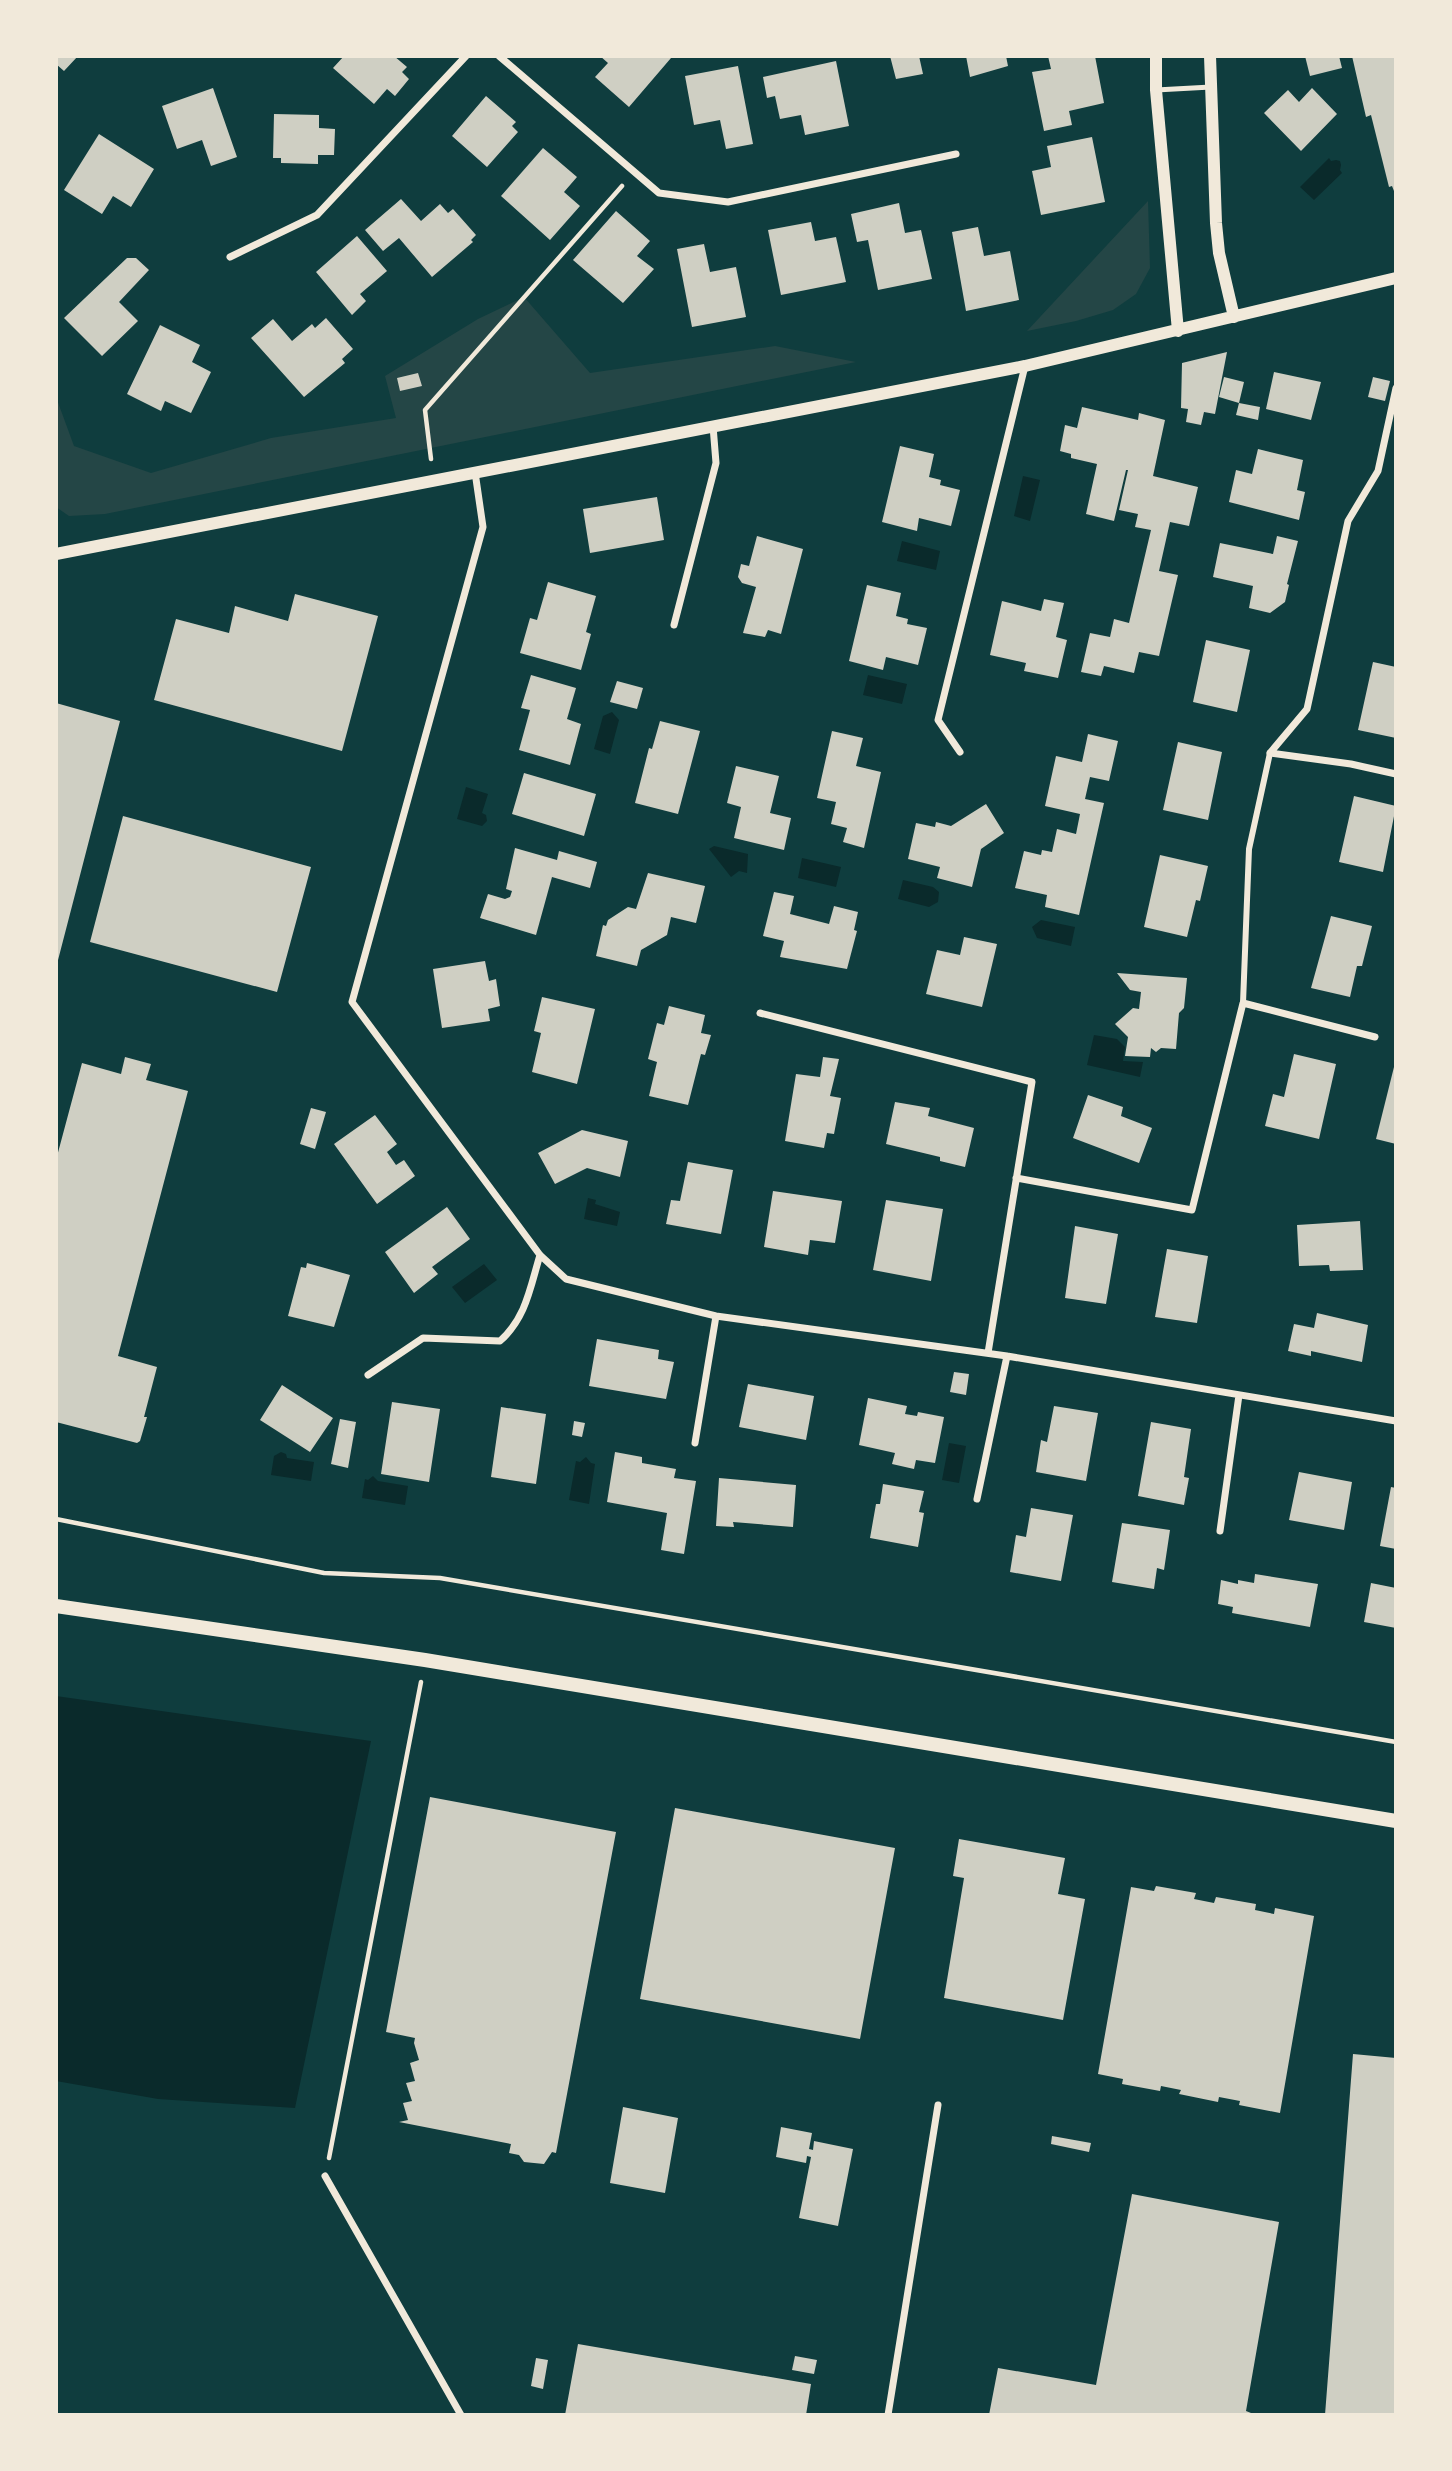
<svg xmlns="http://www.w3.org/2000/svg" width="1452" height="2471" font-family="'PT Sans Narrow',sans-serif">
<style>
.green{fill:#244646}
.water{fill:#0a2a2b}
.building{fill:#cfcfc3}
.lines{fill:none;stroke-linecap:round;stroke-linejoin:round}
.path{stroke:#f1e9da;stroke-width:4.5}
.service{stroke:#f1e9da;stroke-width:5}
.pedestrian{stroke:#f1e9da;stroke-width:6}
.minor{stroke:#f1e9da;stroke-width:7}
.tertiary{stroke:#f1e9da;stroke-width:12}
.secondary{stroke:#f1e9da;stroke-width:14}
</style>
<rect width="100%" height="100%" fill="#0f3d3e"/>
<path class="green" d="M1148,201l2,67 -14,26 -23,16 -37,11 -49,10z
M524,297l66,76 185,-27 81,16 -751,152 -36,2 -13,-9v-110l18,49 77,27 120,-35 125,-20 -11,-42 93,-57z"/>
<path class="water" d="M1329,158l2,3 5,-1 4,1 1,4 -1,5 2,3 -28,27 -14,-13z
M1023,476l17,4 -10,41 -16,-5z
M902,541l38,10 -4,19 -39,-9z
M868,675l39,9 -5,20 -39,-9z
M612,712l7,8 -9,34 -16,-5 9,-33z
M466,787l22,7 -6,19 4,2 1,6 -5,5 -25,-7z
M714,846l34,8 -1,19 -8,-2 -8,6 -22,-28z
M802,858l39,9 -5,20 -38,-9z
M903,880l30,7 6,5 -1,10 -9,5 -31,-8z
M1041,920l34,7 -4,19 -34,-8 -5,-11z
M1094,1035l23,4 8,8 -2,14 20,1 -3,15 -53,-12z
M588,1198l8,2 -1,4 25,8 -3,14 -33,-7z
M484,1264l13,16 -32,23 -13,-16z
M949,1443l17,3 -7,37 -17,-3z
M281,1452l5,2 1,4 27,4 -3,19 -40,-6 3,-19z
M586,1457l5,6 4,1 -6,40 -20,-4 7,-39 4,1z
M373,1476l5,5 30,5 -3,19 -43,-7 3,-19 3,1z
M56,1696l315,45 -76,367 -137,-9 -102,-18z"/>
<path class="building" d="M56,56h22l-14,15 -8,-7z
M344,56h50l13,11 -5,5 7,7 -14,17 -8,-7 -13,15 -41,-36z
M600,56h69l2,2 -42,49 -34,-30 13,-14z
M890,56h29l4,18 -27,5z
M966,56h40l2,10 -38,11z
M1048,56h47l9,47 -35,8 3,14 -28,6 -12,-59 19,-3z
M1305,56h34l3,12 -32,8z
M1352,56h44v140l-4,-10 -3,1 -18,-72 -5,2z
M836,61l13,65 -44,9 -4,-20 -21,4 -5,-23 -8,2 -4,-21z
M738,66l15,78 -27,5 -6,-29 -26,5 -9,-49z
M213,88l24,69 -26,9 -9,-26 -25,9 -15,-43z
M1312,88l25,26 -36,37 -37,-38 24,-23 11,12z
M486,96l30,26 -4,4 6,6 -31,35 -35,-31z
M274,114l45,1v13l16,1 -1,26h-16v9l-37,-1v-5h-8z
M99,134l55,35 -23,38 -18,-11 -11,18 -38,-24z
M1092,137l13,65 -64,13 -9,-44 19,-4 -4,-21z
M543,148l34,29 -13,15 16,14 -30,34 -49,-44z
M401,199l20,22 19,-17 8,9 5,-4 23,26 -5,5 2,2 -41,35 -33,-39 -16,13 -18,-21z
M899,203l6,30 16,-3 11,49 -54,11 -10,-50 -11,2 -6,-28z
M616,211l34,30 -13,15 17,13 -31,34 -50,-43z
M811,222l4,19 21,-4 10,45 -65,13 -13,-65z
M978,227l6,29 26,-5 9,49 -53,11 -14,-79z
M357,236l30,35 -27,23 6,7 -14,14 -36,-43z
M704,244l6,28 26,-5 10,50 -54,10 -15,-78z
M127,258h9l13,12 -30,32 19,19 -36,35 -38,-38z
M326,318l27,31 -11,10 3,4 -41,34 -53,-59 22,-19 19,22 20,-17 3,4z
M160,325l40,20 -8,17 19,10 -20,41 -26,-12 -4,10 -34,-17z
M1227,352l-12,62 -11,-2 -3,13 -15,-3 2,-13 -7,-1 1,-45z
M1274,372l47,10 -10,38 -45,-11z
M418,373l4,13 -22,5 -3,-13z
M1224,377l20,5 -5,21 21,4 -2,13 -22,-5 3,-12 -20,-6z
M1373,377l17,4 -5,20 -17,-4z
M1082,407l56,13 1,-7 26,7 -12,56 45,11 -9,39 -19,-4 -11,49 19,4 -19,81 -20,-4 -5,21 -30,-7 -3,10 -20,-4 9,-39 20,4 4,-18 15,4 22,-93 -16,-3 3,-13 -19,-4 9,-40h-2l-12,51 -28,-7 11,-50 -26,-6v-4l-11,-3 5,-26 12,3z
M900,446l34,8 -5,23 12,3 -1,5 20,5 -9,36 -32,-8 -2,13 -35,-9z
M1258,449l45,11 -6,30 8,2 -6,28 -70,-18 7,-32 16,4z
M657,497l7,43 -74,13 -7,-44z
M757,536l46,13 -22,85 -13,-4 -3,7 -22,-4 13,-46 -14,-4 -4,-6 3,-13 8,2z
M1277,536l21,5 -11,43 2,1 -4,17 -15,11 -21,-5 4,-22 -40,-9 7,-34 53,11z
M548,582l48,14 -10,36 5,2 -10,36 -61,-17 10,-35 7,2z
M867,585l34,8 -5,23 12,3 -1,5 20,4 -9,37 -32,-8 -3,13 -34,-9z
M295,594l83,22 -36,135 -188,-51 22,-81 53,14 6,-27 53,15z
M1044,599l20,4 -8,34 11,3 -9,38 -34,-7 2,-8 -36,-8 12,-54 39,10z
M1206,640l44,10 -13,62 -44,-10z
M1373,662l23,5v71l-38,-8z
M531,675l45,13 -9,31 14,5 -11,41 -51,-15 11,-40 -9,-2z
M617,681l26,7 -6,21 -27,-7z
M56,703l64,18 -63,243h-1z
M660,721l40,10 -22,83 -43,-11 14,-55 3,1z
M832,731l31,7 -7,28 25,6 -17,76 -21,-6 4,-14 -16,-4 5,-22 -19,-4z
M1088,734l30,7 -9,40 -19,-4 -5,22 19,4 -25,112 -34,-8 2,-12 -32,-7 9,-37 17,4 1,-5 10,2 5,-23 19,5 4,-20 -35,-8 11,-50 26,6z
M1178,742l44,10 -14,68 -45,-10z
M736,766l43,10 -9,37 21,5 -7,32 -50,-12 7,-31 -14,-4z
M524,773l72,21 -12,42 -72,-22z
M1354,796l42,10 -13,66 -44,-10z
M986,804l18,29 -23,16 -9,38 -35,-9 3,-11 -32,-8 8,-36 19,4 1,-5 15,4z
M123,816l188,51 -34,125 -187,-50z
M515,848l42,12 2,-9 38,11 -7,26 -38,-11 -16,58 -56,-17 8,-24 17,5 5,-2 2,-6 -6,-2z
M1160,855l48,11 -8,35 -4,-1 -9,37 -43,-10z
M648,873l57,13 -9,37 -25,-6 -4,18 -26,15 -4,16 -41,-10 7,-31 3,1 2,-6 20,-13 8,2z
M774,892l20,4 -4,18 39,10 5,-18 24,6 -4,18 3,1 -10,38 -67,-12 4,-16 -21,-5z
M1331,916l41,10 -10,40h-5l-7,31 -39,-9z
M964,937l33,7 -15,63 -56,-13 11,-44 23,5z
M485,961l4,20 7,-2 4,27 -12,3 2,12 -48,7 -9,-59z
M1117,973l70,5 -3,30 -5,5 -3,36 -15,-1 -5,4 -5,-4 -1,9 -25,-1 3,-19 -13,-13 18,-16 6,1 2,-17 -11,-2z
M542,997l53,12 -18,75 -45,-12 9,-39 -7,-2z
M669,1006l36,9 -4,18 10,2 -6,20 -4,-1 -13,51 -39,-9 8,-34 -9,-3 9,-36 7,2z
M1294,1054l42,10 -17,75 -54,-13 8,-32 11,3z
M125,1057l26,7 -5,16 42,11 -70,265 39,11 -13,50h3l-7,24 -3,2 -81,-21v-262l26,-97 39,11z
M823,1057l16,2 -9,37 11,2 -7,36 -7,-1 -3,15 -39,-7 11,-67 24,3z
M1395,1063h1v81l-20,-5z
M1088,1095l35,12 -2,9 31,12 -13,35 -66,-25z
M895,1102l35,6 -2,8 46,12 -9,39 -25,-6v-4l-54,-13z
M311,1108l15,4 -11,37 -15,-5z
M375,1115l22,29 -10,8 9,13 8,-5 11,16 -38,28 -43,-60z
M582,1130l46,11 -8,36 -33,-9 -32,16 -17,-31z
M688,1162l45,8 -12,64 -55,-10 5,-24 9,1z
M773,1191l69,10 -7,42 -25,-3 -2,15 -44,-8z
M886,1200l57,9 -12,72 -58,-11z
M447,1207l23,32 -38,28 6,7 -24,19 -29,-41z
M1360,1221l3,49 -33,1 -1,-6 -30,1 -2,-41z
M1075,1226l43,8 -12,70 -41,-6z
M1167,1249l41,7 -11,67 -42,-6z
M307,1263l43,12 -16,52 -46,-11 13,-49 5,1z
M1317,1313l51,12 -6,37 -51,-11v5l-23,-5 6,-27 20,4z
M597,1339l62,11 -1,9 16,3 -8,37 -77,-13z
M954,1372l15,2 -3,21 -16,-3z
M748,1384l66,12 -8,44 -67,-13z
M282,1385l51,33 -23,34 -50,-32z
M868,1398l39,8 -2,8 12,2 1,-4 26,5 -9,46 -19,-3 -2,9 -22,-5 3,-11 -36,-8z
M392,1402l48,7 -11,73 -48,-8z
M1054,1406l44,7 -12,68 -50,-9 5,-32 6,2z
M501,1407l45,7 -10,70 -45,-7z
M340,1419l16,3 -8,46 -17,-4z
M574,1421l11,2 -3,14 -10,-2z
M1151,1422l40,7 -7,48 5,1 -5,27 -46,-9z
M615,1452l27,5v6l34,6 -2,9 22,3 -12,73 -23,-4 6,-37 -60,-11z
M1299,1472l53,10 -8,48 -55,-10z
M719,1478l77,7 -3,42 -60,-5 1,5 -18,-1z
M883,1484l41,7 -5,21 5,1 -6,34 -48,-9 6,-34h4z
M1391,1487l5,1v61l-16,-3z
M1031,1508l42,7 -12,66 -51,-9 6,-37 10,2z
M1122,1523l48,7 -6,40 -7,-2 -3,21 -42,-7z
M1255,1574l63,10 -8,43 -78,-14 1,-6 -15,-3 3,-24 17,4v-4l16,3z
M1371,1583l25,5v40l-32,-6z
M430,1797l186,35 -60,321 -4,-1 -8,12 -20,-2 -5,-7 -10,-2 2,-9 -112,-22 9,-2 -5,-17 9,-2 -6,-18 9,-2 -5,-18 9,-3 -5,-17 1,-5 -29,-6z
M675,1808l220,40 -35,191 -220,-40z
M959,1839l106,19 -7,36 27,5 -22,121 -119,-22 20,-120 -11,-2z
M1156,1886l40,7 -2,6 20,4 2,-6 40,7 -1,6 19,4 1,-6 39,8 -34,197 -41,-8 1,-4 -21,-4 -1,5 -39,-8 2,-4 -20,-4 -1,5 -38,-7 1,-5 -25,-5 33,-187 23,4z
M1353,2054l43,4v357h-71z
M623,2107l55,11 -13,75 -55,-10z
M781,2127l31,6 -3,16 4,1 1,-9 39,8 -15,77 -39,-8 12,-61 -4,-1 -1,7 -30,-6z
M1052,2136l39,7 -2,9 -38,-8z
M1132,2194l147,28 -33,189 10,4h-267l9,-47 98,17z
M578,2344l233,40 -5,31h-241z
M795,2356l22,4 -3,14 -22,-4z
M536,2358l12,2 -5,29 -12,-3z"/>
<g class="lines">
<path class="path" d="M431,459l-6,-49 197,-224
M56,1519l268,54 116,5 956,164
M329,2158l92,-476"/>
<path class="service" d="M1156,90l55,-3"/>
<path class="pedestrian" d="M1243,1003l6,-154 21,-96"/>
<path class="minor" d="M499,56l160,137 69,9 228,-48
M230,257l87,-42 149,-159
M475,472l8,55 -131,475 188,253 26,24 150,37 291,40 389,65
M674,625l42,-162 -3,-37
M960,752l-22,-32 87,-354
M1270,753l37,-44 41,-188 30,-50 18,-83
M1270,753l81,11 45,10
M760,1013l272,69 -44,271
M1016,1178l176,32 51,-207 132,34
M368,1375l55,-37 77,3c26,-23 30,-53 40,-86
M695,1443l21,-127
M977,1499l30,-143
M1220,1531l19,-136
M325,2176l136,239
M888,2415l50,-310"/>
<path class="tertiary" d="M1156,56v34l22,241
M1210,56l6,167 3,30 15,64
M56,554l969,-188 371,-88"/>
<path class="secondary" d="M56,1606l369,54 971,161"/>
</g>
<rect width="1452" height="2471" fill="none" stroke="#f1e9da" stroke-width="116"/>
</svg>
